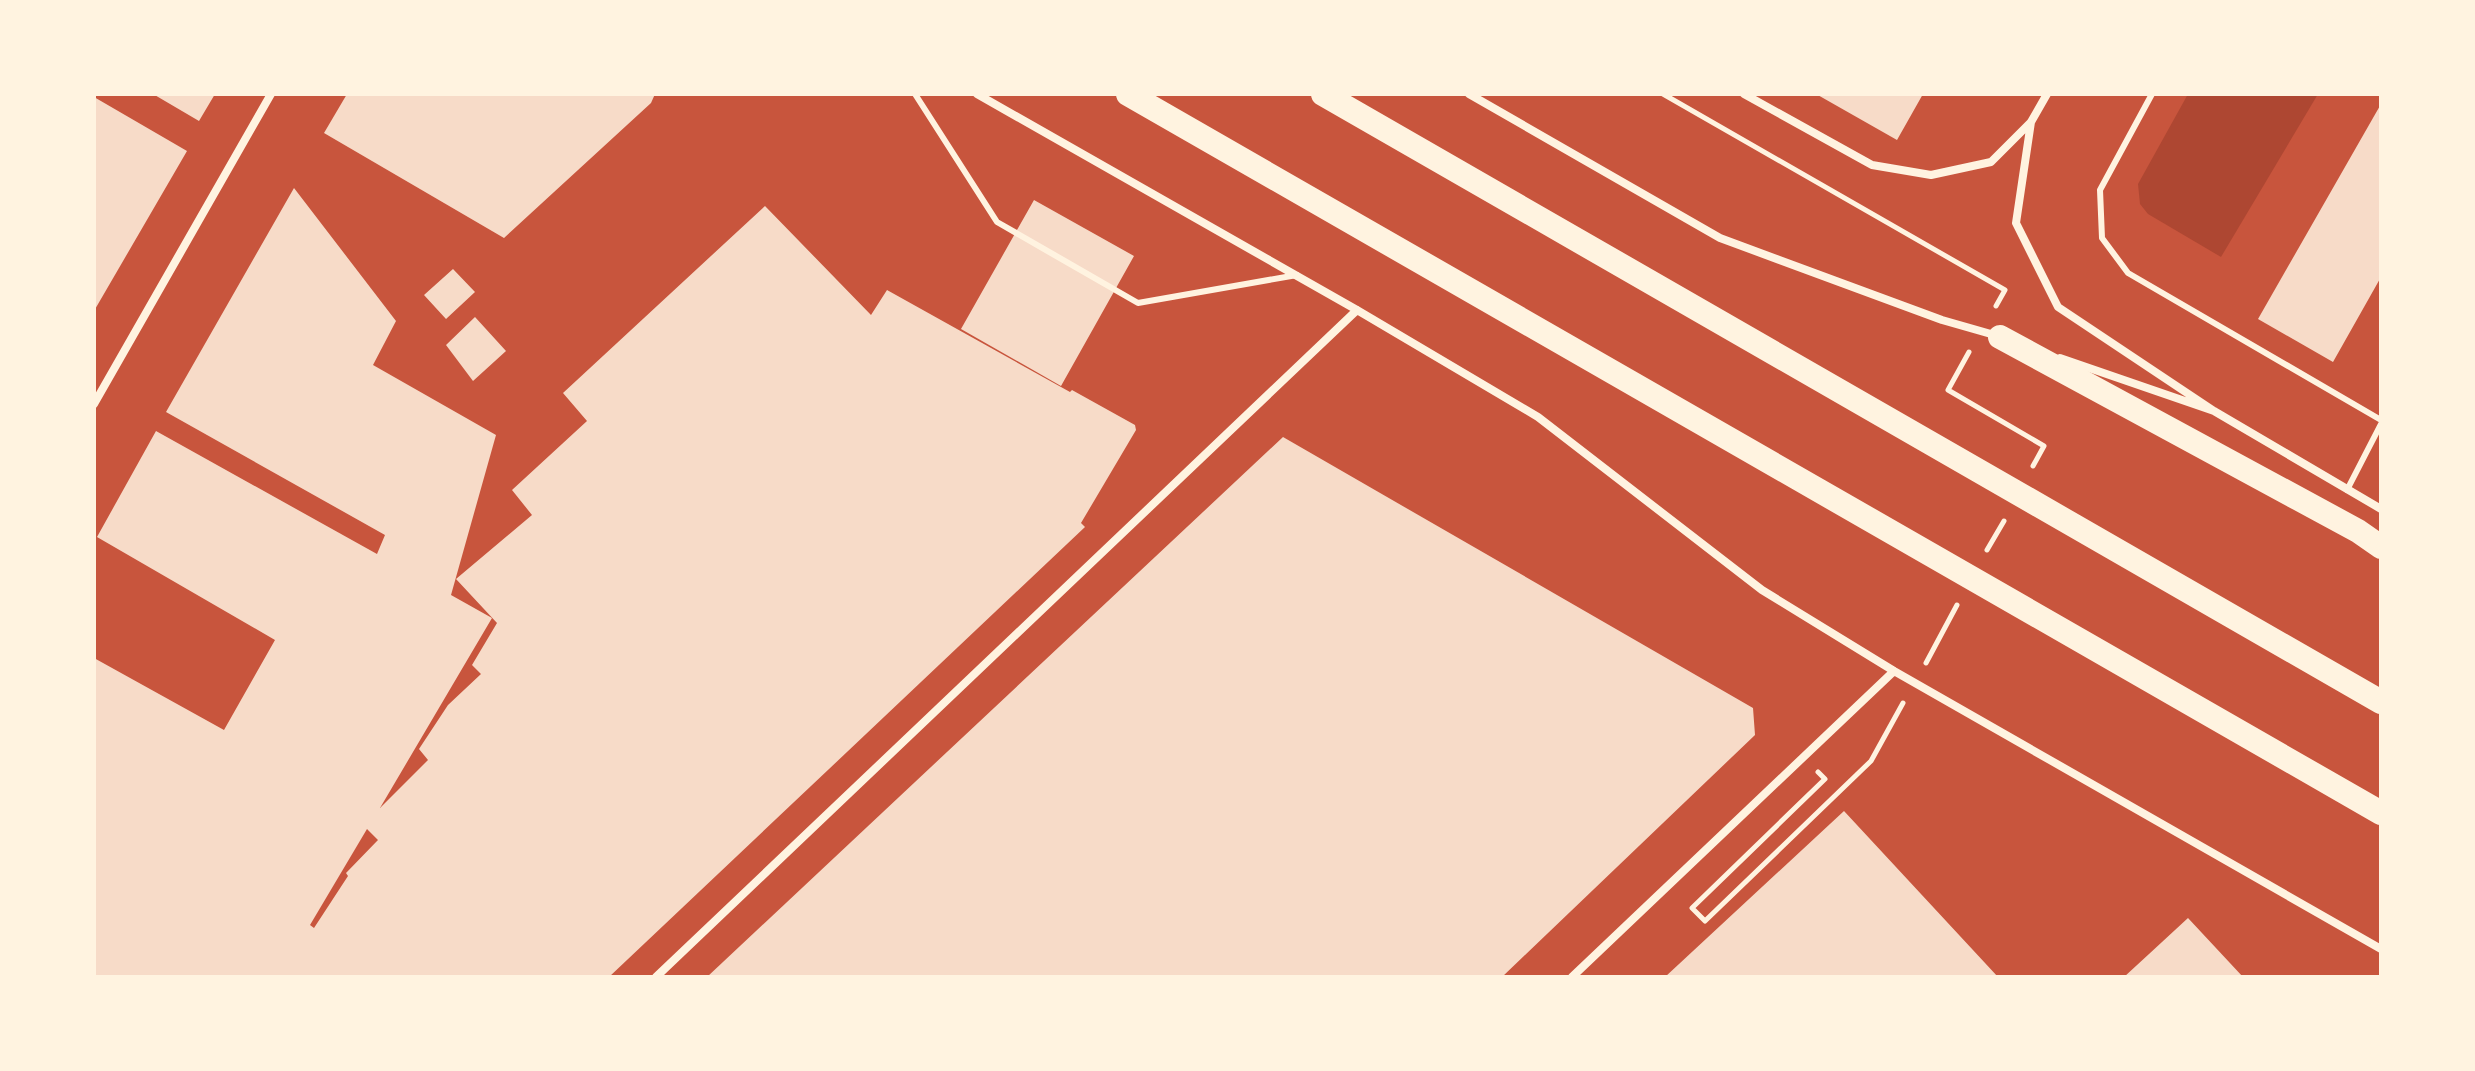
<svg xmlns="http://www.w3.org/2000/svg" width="2475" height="1071" font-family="Inter,sans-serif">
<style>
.green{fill:#ae4732}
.building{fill:#f7dbc8;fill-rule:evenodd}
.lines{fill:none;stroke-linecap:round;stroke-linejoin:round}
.path{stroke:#fff3e0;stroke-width:5}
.service{stroke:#fff3e0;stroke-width:6}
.minor{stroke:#fff3e0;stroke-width:8}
.motorway{stroke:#fff3e0;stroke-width:24}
</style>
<rect width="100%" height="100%" fill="#c8553d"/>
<path class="green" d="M2188,94h130l-97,163 -73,-43 -8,-10 -2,-20z"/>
<path class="building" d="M153,94h62l-16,27z
M347,94h308l-4,9 -147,135 -180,-105z
M1816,94h107l-26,46z
M94,97l93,54 -93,160z
M2381,104v173l-48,85 -75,-43z
M294,188l102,133 -23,44 123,70 -45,160 41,23 -112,190 48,-48 -9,-11 29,-44 33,-31 -9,-9 25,-42 -41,-44 76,-64 -20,-25 75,-69 -24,-28 202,-187 106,109 16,-25 183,102 2,-2 63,35 1,5 -55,93 4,4 -476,450h-515v-319l130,72 51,-90 -178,-103 59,-106 221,123 8,-19 -219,-123zM367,829l11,11 -32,33 2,3 -34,52 -4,-3z
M1034,200l100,56 -73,130 -100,-57z
M453,269l22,23 -29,27 -22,-24z
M475,317l31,34 -33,30 -27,-36z
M1283,437l470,271 2,27 -253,242h-795z
M1844,811l154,166h-333z
M2188,918l55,59h-119l25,-23z"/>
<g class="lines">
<path class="path" d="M1663,94l342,196 -9,16
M1969,352l-21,38 96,56 -11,20
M1987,550l17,-29
M1926,663l31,-58
M1818,772l7,7 -133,129 13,13 166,-160 32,-58"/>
<path class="service" d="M915,94l82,128 141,81 159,-28
M2152,94l-52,96 2,48 26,35 253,147
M2347,490l34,-66"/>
<path class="minor" d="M977,94l380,216 181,107 224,173 132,81 487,278
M1469,94l251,144 222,82 56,16
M1744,94l128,71 59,10 60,-13 40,-40 16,-28
M2031,122l-15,101 42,84 156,104 167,98
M2060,358l154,53
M94,404l177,-310
M656,977l701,-667
M1572,977l322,-306"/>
<path class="motorway" d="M1128,94l1253,719
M1323,94l1058,608
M2000,337l358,194 23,16"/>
</g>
<rect width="2475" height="1071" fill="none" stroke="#fff3e0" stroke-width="192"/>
</svg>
